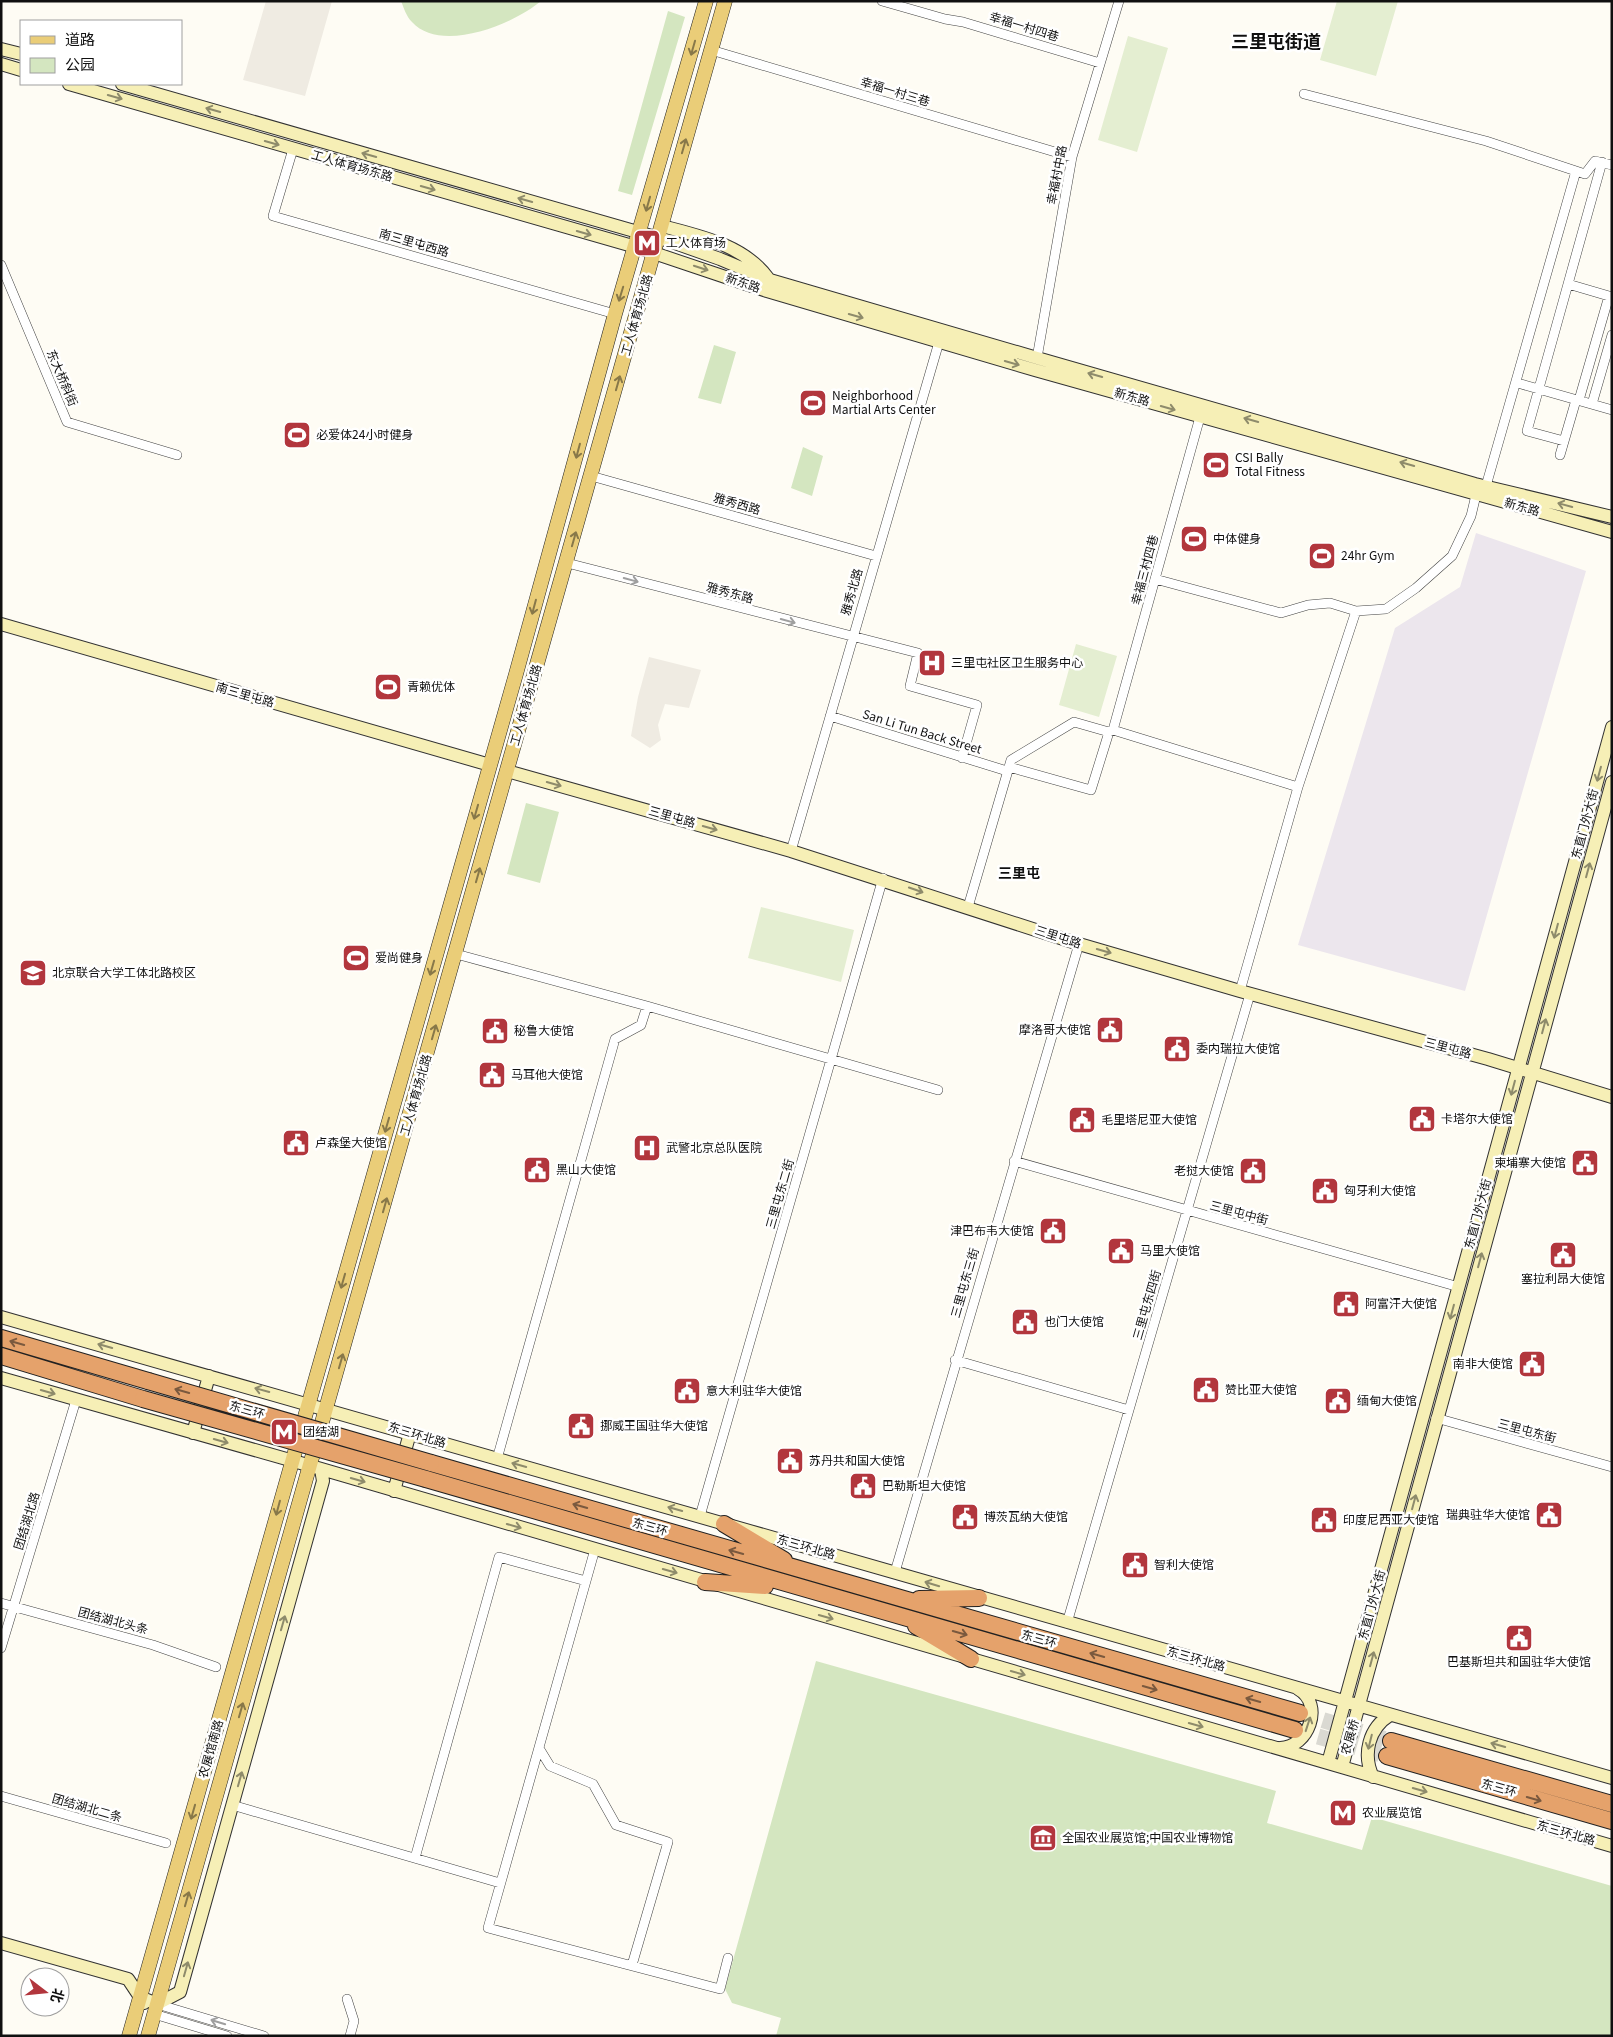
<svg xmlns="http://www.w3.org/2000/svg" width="1613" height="2037" font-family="Georgia,'Noto Sans SC',serif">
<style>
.industrial{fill:#ece6ed}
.green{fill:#d4e6c0}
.pitch{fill:#e4eed1}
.plaza{fill:#efebe2}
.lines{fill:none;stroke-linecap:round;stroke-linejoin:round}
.highway-tunnel{stroke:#dad9d2;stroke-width:16;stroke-dasharray:16 8;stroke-linecap:butt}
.street-casing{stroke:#434343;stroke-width:10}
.secondary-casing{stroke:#323232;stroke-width:14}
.primary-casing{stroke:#212121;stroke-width:15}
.highway-casing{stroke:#212121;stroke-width:18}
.street{stroke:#fff;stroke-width:9}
.secondary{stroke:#f6efb6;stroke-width:12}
.primary{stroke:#eacd78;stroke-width:14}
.highway{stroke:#e5a26b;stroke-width:16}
.highway-bridge-casing{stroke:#212121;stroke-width:18;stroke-linecap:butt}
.highway-bridge{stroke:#e5a26b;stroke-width:16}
.oneway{stroke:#887849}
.oneway2{stroke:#8e8b6b}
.oneway3{stroke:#9f9f9f}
.oneway4{stroke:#7a593e}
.labels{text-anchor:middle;stroke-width:5;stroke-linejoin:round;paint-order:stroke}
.street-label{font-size:12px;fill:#101010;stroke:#fff}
.poi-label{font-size:12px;fill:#101010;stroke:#fff;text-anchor:start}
.neighbourhood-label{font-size:14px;font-weight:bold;fill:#101010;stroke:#fff}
.district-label{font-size:18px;font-weight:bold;fill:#101010;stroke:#fff}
</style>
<rect width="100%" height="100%" fill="#fefcf4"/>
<path class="industrial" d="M1476,533l110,38 -121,420 -167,-46 97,-317 65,-41z"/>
<path class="green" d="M401,1h140c-27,23 -100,53 -129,21 -6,-6 -8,-14 -11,-21z
M668,11l17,6 -53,178 -14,-4z
M714,345l22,7 -15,52 -23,-6z
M803,447l20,9 -11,40 -21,-8z
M526,803l33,9 -19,71 -33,-9z
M816,1661l460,130 -9,32 95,27 10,-33 240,69v150h-836l5,-18 -49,-15 -7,-14z"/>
<path class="pitch" d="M1337,1h61l-22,75 -56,-16z
M1128,36l40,12 -31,104 -39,-12z
M1076,644l41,12 -18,61 -40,-12z
M761,907l93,23 -13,52 -93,-24z"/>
<path class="plaza" d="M266,1h66l-27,95 -62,-16z
M649,657l52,13 -12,38 -24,-4 -7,21 3,15 -11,8 -19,-12 7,-39z"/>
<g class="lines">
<path class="highway-tunnel" d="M1300,1713l91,28
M1295,1730l92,26"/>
<g class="street-casing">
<path id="street" d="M882,1l63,18 18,3 137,41
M711,50l361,107
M1304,94l182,47 99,33 10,-13 17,4
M293,149l-20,67 342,98
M1,265l66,157 110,33
M1568,284l34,-122
M1037,358l35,-201 47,-156
M1521,384l91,26
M1579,400l30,-104
M1592,404l20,-69
M1560,455l16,-55 -12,41 -37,-10 41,-147 44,13
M591,476l285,80
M1486,486l90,-315
M567,563l351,90 -8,33 67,19 -15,53
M1155,579l126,34 27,-8 22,-2 26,8
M830,716l177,55
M1113,730l87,-313
M1009,767l2,-7 63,-38 35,10
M791,851l148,-509
M968,907l41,-140 82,23 18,-58 4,-2 185,57
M456,954l191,52 291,84
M1240,991l58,-204 58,-176 30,-2 30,-21 36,-32 19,-40 5,-21
M1014,1161l445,126
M955,1360l174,50
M1436,1418l176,49
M497,1459l118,-420 26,-14 6,-19
M700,1516l183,-638
M895,1572l184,-628
M586,1581l9,-32
M1,1603l152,42 63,22
M1067,1623l183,-629
M1,1648l75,-248
M539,1748l11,18 43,18 23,41 52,17 -36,123
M1,1796l165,47
M232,1805l268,78
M415,1858l84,-301 87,24 -98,347 232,61 8,-31
M347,1999l7,22 -4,15
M157,2004l107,32
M154,2014l73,22"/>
</g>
<g class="secondary-casing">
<path id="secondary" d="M1,49l20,5
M1,64l20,6
M69,84l567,163 131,44 268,79 577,162
M122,84l547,157 51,18 50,21 267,78 438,126 137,33
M662,226c38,10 82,19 106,52
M1,624l489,141
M507,771l284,80 288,93 161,47 248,68 124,38
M1,1317c537,152 1074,308 1611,461
M1,1378l310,88 1301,380
M193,1433l16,-57
M394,1491l16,-58
M1280,1748c28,0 45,-44 18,-59
M1328,1763l284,-1036
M1342,1767l270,-985
M1373,1777c-11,-23 -4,-49 17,-62
M1,1943l127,36 16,24
M140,1997l17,7 23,-12 143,-511 -2,-12"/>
</g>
<g class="primary-casing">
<path id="primary" d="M129,2036l387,-1362 99,-360 91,-313
M148,2036l577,-2035"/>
</g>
<g class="highway-casing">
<path id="highway" d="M1,1338l147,43
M1,1356l142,43
M431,1463l869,250
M426,1479l869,251
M724,1524l60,36
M705,1582l60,4
M919,1599l60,-1
M916,1626l55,33
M1391,1741l221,63
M1387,1756l225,65"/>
</g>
<use href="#street" class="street"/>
<use href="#secondary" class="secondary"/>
<use href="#primary" class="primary"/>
<use href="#highway" class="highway"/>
<g class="highway-bridge-casing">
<path id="highway-bridge" d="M148,1381l283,82
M143,1399l283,80"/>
</g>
<use href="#highway-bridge" class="highway-bridge"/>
</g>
<defs><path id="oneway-shaft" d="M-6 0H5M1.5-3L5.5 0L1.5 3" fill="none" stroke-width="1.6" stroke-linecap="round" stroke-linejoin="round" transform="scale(1.25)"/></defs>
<g class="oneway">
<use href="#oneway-shaft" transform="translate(693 48) rotate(106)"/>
<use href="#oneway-shaft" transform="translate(684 146) rotate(-74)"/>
<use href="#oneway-shaft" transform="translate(648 204) rotate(106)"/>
<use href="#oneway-shaft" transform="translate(621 294) rotate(107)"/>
<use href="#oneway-shaft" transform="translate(618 383) rotate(-74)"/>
<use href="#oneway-shaft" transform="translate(578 451) rotate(105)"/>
<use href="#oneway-shaft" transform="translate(574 539) rotate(-74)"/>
<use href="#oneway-shaft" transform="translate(534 607) rotate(105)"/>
<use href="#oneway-shaft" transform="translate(476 812) rotate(106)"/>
<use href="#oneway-shaft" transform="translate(478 875) rotate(-74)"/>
<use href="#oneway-shaft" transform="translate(432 968) rotate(106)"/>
<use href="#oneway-shaft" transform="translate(434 1032) rotate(-74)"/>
<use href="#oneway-shaft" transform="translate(387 1125) rotate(106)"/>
<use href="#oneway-shaft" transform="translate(385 1205) rotate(-74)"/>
<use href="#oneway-shaft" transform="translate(343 1281) rotate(106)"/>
<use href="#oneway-shaft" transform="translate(341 1361) rotate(-74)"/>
<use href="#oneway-shaft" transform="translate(278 1508) rotate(105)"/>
<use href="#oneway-shaft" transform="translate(241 1710) rotate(-74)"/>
<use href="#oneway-shaft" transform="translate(193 1812) rotate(106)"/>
<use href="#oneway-shaft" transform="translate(187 1899) rotate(-74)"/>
</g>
<g class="oneway2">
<use href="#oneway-shaft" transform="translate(115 97) rotate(16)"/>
<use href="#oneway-shaft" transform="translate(213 110) rotate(-164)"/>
<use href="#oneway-shaft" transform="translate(272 143) rotate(16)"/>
<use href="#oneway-shaft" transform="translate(369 155) rotate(-164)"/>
<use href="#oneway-shaft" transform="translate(428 188) rotate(16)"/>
<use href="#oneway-shaft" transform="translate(525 200) rotate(-164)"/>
<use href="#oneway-shaft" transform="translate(584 233) rotate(16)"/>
<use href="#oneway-shaft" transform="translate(701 268) rotate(18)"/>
<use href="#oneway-shaft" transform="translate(856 316) rotate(16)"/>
<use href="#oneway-shaft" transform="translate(1012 363) rotate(16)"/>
<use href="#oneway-shaft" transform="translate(1095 375) rotate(-164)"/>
<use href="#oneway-shaft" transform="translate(1168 408) rotate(16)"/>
<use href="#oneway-shaft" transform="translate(1251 420) rotate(-164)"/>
<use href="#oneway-shaft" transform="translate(1407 464) rotate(-164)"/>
<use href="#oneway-shaft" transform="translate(1565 505) rotate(-165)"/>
<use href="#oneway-shaft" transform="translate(1599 774) rotate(105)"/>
<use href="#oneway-shaft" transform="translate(554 784) rotate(16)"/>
<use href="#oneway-shaft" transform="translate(710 828) rotate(16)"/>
<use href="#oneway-shaft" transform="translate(1588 870) rotate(-75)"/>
<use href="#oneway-shaft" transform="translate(916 890) rotate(19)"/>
<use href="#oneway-shaft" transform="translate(1556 931) rotate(105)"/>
<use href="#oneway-shaft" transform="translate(1104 951) rotate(16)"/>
<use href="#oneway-shaft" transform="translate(1544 1026) rotate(-75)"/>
<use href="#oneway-shaft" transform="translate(1513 1088) rotate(105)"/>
<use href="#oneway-shaft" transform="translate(1480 1260) rotate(-75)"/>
<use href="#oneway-shaft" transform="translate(1452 1312) rotate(105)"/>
<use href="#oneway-shaft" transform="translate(105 1346) rotate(-164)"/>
<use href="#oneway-shaft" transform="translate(262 1390) rotate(-165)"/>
<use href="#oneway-shaft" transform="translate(48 1392) rotate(16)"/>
<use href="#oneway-shaft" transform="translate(221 1441) rotate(16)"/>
<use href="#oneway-shaft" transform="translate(519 1465) rotate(-164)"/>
<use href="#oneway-shaft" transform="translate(358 1480) rotate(16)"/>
<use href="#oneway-shaft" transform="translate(1414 1502) rotate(-75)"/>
<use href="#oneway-shaft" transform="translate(675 1509) rotate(-164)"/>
<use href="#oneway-shaft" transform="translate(514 1526) rotate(16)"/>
<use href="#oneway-shaft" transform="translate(670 1571) rotate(16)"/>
<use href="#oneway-shaft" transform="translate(932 1584) rotate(-163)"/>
<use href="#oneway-shaft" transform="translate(826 1617) rotate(16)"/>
<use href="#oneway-shaft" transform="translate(283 1623) rotate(-74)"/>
<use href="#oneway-shaft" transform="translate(1372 1659) rotate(-75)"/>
<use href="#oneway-shaft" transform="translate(1018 1673) rotate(16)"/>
<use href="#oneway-shaft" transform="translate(1308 1724) rotate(-72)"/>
<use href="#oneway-shaft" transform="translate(1196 1725) rotate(16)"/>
<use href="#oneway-shaft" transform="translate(1370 1742) rotate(104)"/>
<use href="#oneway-shaft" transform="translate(1498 1745) rotate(-164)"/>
<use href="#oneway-shaft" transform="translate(240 1779) rotate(-74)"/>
<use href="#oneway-shaft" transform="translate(1420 1790) rotate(16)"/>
<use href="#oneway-shaft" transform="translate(186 1969) rotate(-74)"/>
</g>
<g class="oneway3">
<use href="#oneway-shaft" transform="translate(631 580) rotate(15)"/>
<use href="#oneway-shaft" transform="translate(788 621) rotate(15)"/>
<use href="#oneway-shaft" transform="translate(218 2022) rotate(-163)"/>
</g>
<g class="oneway4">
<use href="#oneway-shaft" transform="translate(17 1343) rotate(-164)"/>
<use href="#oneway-shaft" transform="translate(182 1391) rotate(-164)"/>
<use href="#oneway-shaft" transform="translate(580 1506) rotate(-164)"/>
<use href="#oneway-shaft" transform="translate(736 1552) rotate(-164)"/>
<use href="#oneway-shaft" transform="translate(960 1633) rotate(16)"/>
<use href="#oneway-shaft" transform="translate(1097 1655) rotate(-164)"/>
<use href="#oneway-shaft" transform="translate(1150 1688) rotate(16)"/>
<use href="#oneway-shaft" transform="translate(1253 1700) rotate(-164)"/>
<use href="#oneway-shaft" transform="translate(1534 1799) rotate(16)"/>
</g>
<defs>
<g id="metro-square" transform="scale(1.4375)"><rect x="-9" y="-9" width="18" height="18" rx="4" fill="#b2363d" stroke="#fff"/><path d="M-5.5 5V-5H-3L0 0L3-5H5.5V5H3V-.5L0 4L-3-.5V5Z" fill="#fff"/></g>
<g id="stadium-square" transform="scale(1.4375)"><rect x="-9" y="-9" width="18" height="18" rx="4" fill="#b2363d" stroke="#fff"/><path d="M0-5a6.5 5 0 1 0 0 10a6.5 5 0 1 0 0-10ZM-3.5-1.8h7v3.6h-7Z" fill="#fff"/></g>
<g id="hospital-square" transform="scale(1.4375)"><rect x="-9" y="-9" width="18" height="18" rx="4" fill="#b2363d" stroke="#fff"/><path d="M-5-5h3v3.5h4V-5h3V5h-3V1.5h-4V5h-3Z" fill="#fff"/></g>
<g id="university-square" transform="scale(1.4375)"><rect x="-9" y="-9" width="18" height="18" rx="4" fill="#b2363d" stroke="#fff"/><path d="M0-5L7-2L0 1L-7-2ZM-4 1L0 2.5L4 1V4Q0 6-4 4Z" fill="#fff"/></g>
<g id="civic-square" transform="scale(1.4375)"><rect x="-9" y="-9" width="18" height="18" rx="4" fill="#b2363d" stroke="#fff"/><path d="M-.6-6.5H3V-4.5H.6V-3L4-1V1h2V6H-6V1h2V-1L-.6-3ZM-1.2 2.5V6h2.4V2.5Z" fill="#fff"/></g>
<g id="museum-square" transform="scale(1.4375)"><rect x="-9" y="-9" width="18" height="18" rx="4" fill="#b2363d" stroke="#fff"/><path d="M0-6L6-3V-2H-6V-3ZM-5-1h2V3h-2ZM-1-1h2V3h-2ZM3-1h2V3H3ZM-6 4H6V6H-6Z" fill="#fff"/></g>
</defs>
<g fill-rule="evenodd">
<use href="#metro-square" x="647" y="243"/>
<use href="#stadium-square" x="813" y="403"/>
<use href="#stadium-square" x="297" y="435"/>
<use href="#stadium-square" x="1216" y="465"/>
<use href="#stadium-square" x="1194" y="539"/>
<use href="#stadium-square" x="1322" y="556"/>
<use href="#hospital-square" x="932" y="663"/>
<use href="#stadium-square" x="388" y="687"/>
<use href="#stadium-square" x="356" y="958"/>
<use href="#university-square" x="33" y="973"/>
<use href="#civic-square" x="1110" y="1030"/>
<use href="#civic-square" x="495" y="1031"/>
<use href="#civic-square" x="1177" y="1049"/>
<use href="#civic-square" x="492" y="1075"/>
<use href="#civic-square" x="1422" y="1119"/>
<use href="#civic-square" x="1082" y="1120"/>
<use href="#civic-square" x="296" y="1143"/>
<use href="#hospital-square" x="647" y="1148"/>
<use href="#civic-square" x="1585" y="1163"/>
<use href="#civic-square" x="537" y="1170"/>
<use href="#civic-square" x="1253" y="1171"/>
<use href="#civic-square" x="1325" y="1191"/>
<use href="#civic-square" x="1053" y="1231"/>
<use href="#civic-square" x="1121" y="1251"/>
<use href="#civic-square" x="1563" y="1255"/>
<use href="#civic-square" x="1346" y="1304"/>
<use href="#civic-square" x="1025" y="1322"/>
<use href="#civic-square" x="1532" y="1364"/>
<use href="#civic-square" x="1206" y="1390"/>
<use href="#civic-square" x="687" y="1391"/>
<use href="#civic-square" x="1338" y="1401"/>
<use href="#civic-square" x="581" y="1426"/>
<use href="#metro-square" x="284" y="1432"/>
<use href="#civic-square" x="790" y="1461"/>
<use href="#civic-square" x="863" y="1486"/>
<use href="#civic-square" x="1549" y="1515"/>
<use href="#civic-square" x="965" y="1517"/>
<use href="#civic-square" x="1324" y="1520"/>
<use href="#civic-square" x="1135" y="1565"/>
<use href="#civic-square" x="1519" y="1638"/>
<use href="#metro-square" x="1343" y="1813"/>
<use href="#museum-square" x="1043" y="1838"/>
</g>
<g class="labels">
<g class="street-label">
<text transform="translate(1024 27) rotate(17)" y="4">幸福一村四巷</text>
<text transform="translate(895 92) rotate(17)" y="4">幸福一村三巷</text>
<text transform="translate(352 166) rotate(16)" y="4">工人体育场东路</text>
<text transform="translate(1057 175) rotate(-79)" y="4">幸福村中路</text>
<text transform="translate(414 243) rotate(16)" y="4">南三里屯西路</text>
<text transform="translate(743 283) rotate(19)" y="4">新东路</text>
<text transform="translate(637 315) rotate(-74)" y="4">工人体育场北路</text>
<text transform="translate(62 378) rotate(67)" y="4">东大桥斜街</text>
<text transform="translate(1132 397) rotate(16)" y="4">新东路</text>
<text transform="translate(737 504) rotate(16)" y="4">雅秀西路</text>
<text transform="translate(1522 507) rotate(16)" y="4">新东路</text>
<text transform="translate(1145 570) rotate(-75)" y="4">幸福三村四巷</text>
<text transform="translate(852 592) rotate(-74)" y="4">雅秀北路</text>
<text transform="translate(730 593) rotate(15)" y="4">雅秀东路</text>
<text transform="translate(245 695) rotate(16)" y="4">南三里屯路</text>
<text transform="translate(526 705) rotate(-74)" y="4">工人体育场北路</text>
<text transform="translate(922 732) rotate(17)" y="4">San Li Tun Back Street</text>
<text transform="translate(672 817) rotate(16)" y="4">三里屯路</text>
<text transform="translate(1585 824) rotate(-75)" y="4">东直门外大街</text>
<text transform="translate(1058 937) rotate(18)" y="4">三里屯路</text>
<text transform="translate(1448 1048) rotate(15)" y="4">三里屯路</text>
<text transform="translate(416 1095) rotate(-74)" y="4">工人体育场北路</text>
<text transform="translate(780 1194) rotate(-74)" y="4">三里屯东二街</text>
<text transform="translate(1239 1213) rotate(15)" y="4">三里屯中街</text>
<text transform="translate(1478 1214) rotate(-75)" y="4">东直门外大街</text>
<text transform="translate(965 1283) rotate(-74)" y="4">三里屯东三街</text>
<text transform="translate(1147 1305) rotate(-74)" y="4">三里屯东四街</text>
<text transform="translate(247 1410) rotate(16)" y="4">东三环</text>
<text transform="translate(1527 1431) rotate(15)" y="4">三里屯东街</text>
<text transform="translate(417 1435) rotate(17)" y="4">东三环北路</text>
<text transform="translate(27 1521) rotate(-73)" y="4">团结湖北路</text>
<text transform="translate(650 1527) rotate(16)" y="4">东三环</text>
<text transform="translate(806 1547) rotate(16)" y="4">东三环北路</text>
<text transform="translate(1372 1605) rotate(-75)" y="4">东直门外大街</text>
<text transform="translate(113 1621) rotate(15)" y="4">团结湖北头条</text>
<text transform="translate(1039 1639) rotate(16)" y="4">东三环</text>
<text transform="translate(1196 1659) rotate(16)" y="4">东三环北路</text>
<text transform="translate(1350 1737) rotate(-74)" y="4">农展桥</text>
<text transform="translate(211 1749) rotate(-74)" y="4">农展馆南路</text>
<text transform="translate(1499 1788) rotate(16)" y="4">东三环</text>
<text transform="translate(87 1808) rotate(16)" y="4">团结湖北二条</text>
<text transform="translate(1566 1833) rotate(16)" y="4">东三环北路</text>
</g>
<g class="poi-label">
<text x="666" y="247">工人体育场</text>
<text x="832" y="400">Neighborhood<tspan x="832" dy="14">Martial Arts Center</tspan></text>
<text x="316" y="439">必爱体24小时健身</text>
<text x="1235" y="462">CSI Bally<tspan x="1235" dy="14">Total Fitness</tspan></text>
<text x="1213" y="543">中体健身</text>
<text x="1341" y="560">24hr Gym</text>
<text x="951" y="667">三里屯社区卫生服务中心</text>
<text x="407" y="691">青赖优体</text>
<text x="375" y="962">爱尚健身</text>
<text x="52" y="977">北京联合大学工体北路校区</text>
<text x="1091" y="1034" text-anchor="end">摩洛哥大使馆</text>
<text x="514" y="1035">秘鲁大使馆</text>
<text x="1196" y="1053">委内瑞拉大使馆</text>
<text x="511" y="1079">马耳他大使馆</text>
<text x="1441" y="1123">卡塔尔大使馆</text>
<text x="1101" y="1124">毛里塔尼亚大使馆</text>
<text x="315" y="1147">卢森堡大使馆</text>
<text x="666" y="1152">武警北京总队医院</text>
<text x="1566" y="1167" text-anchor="end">柬埔寨大使馆</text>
<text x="556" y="1174">黑山大使馆</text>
<text x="1234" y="1175" text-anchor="end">老挝大使馆</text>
<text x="1344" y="1195">匈牙利大使馆</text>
<text x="1034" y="1235" text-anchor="end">津巴布韦大使馆</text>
<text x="1140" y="1255">马里大使馆</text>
<text x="1563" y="1283" text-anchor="middle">塞拉利昂大使馆</text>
<text x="1365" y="1308">阿富汗大使馆</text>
<text x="1044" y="1326">也门大使馆</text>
<text x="1513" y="1368" text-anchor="end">南非大使馆</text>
<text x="1225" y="1394">赞比亚大使馆</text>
<text x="706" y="1395">意大利驻华大使馆</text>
<text x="1357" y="1405">缅甸大使馆</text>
<text x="600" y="1430">挪威王国驻华大使馆</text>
<text x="303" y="1436">团结湖</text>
<text x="809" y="1465">苏丹共和国大使馆</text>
<text x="882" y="1490">巴勒斯坦大使馆</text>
<text x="1530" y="1519" text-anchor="end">瑞典驻华大使馆</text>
<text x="984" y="1521">博茨瓦纳大使馆</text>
<text x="1343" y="1524">印度尼西亚大使馆</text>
<text x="1154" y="1569">智利大使馆</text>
<text x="1519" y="1666" text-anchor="middle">巴基斯坦共和国驻华大使馆</text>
<text x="1362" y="1817">农业展览馆</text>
<text x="1062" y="1842">全国农业展览馆;中国农业博物馆</text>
</g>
<g class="neighbourhood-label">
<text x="1019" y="878">三里屯</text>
</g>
<g class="district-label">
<text x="1276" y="48">三里屯街道</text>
</g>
</g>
<rect width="1613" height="2037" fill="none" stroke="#101010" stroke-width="5"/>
<rect x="20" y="20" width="162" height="65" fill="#ffffff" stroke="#9f9f9f"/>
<rect x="30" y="36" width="25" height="8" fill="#eacd78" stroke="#9f9f9f"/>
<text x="65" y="45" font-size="15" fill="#101010">道路</text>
<rect x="30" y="58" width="25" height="15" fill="#d4e6c0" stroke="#9f9f9f"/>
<text x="65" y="70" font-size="15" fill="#101010">公园</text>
<g transform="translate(45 1992) rotate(106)"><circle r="24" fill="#ffffff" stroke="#9f9f9f"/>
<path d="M0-4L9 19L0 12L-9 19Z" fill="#b2363d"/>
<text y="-8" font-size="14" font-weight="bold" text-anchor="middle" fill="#101010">北</text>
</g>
</svg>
